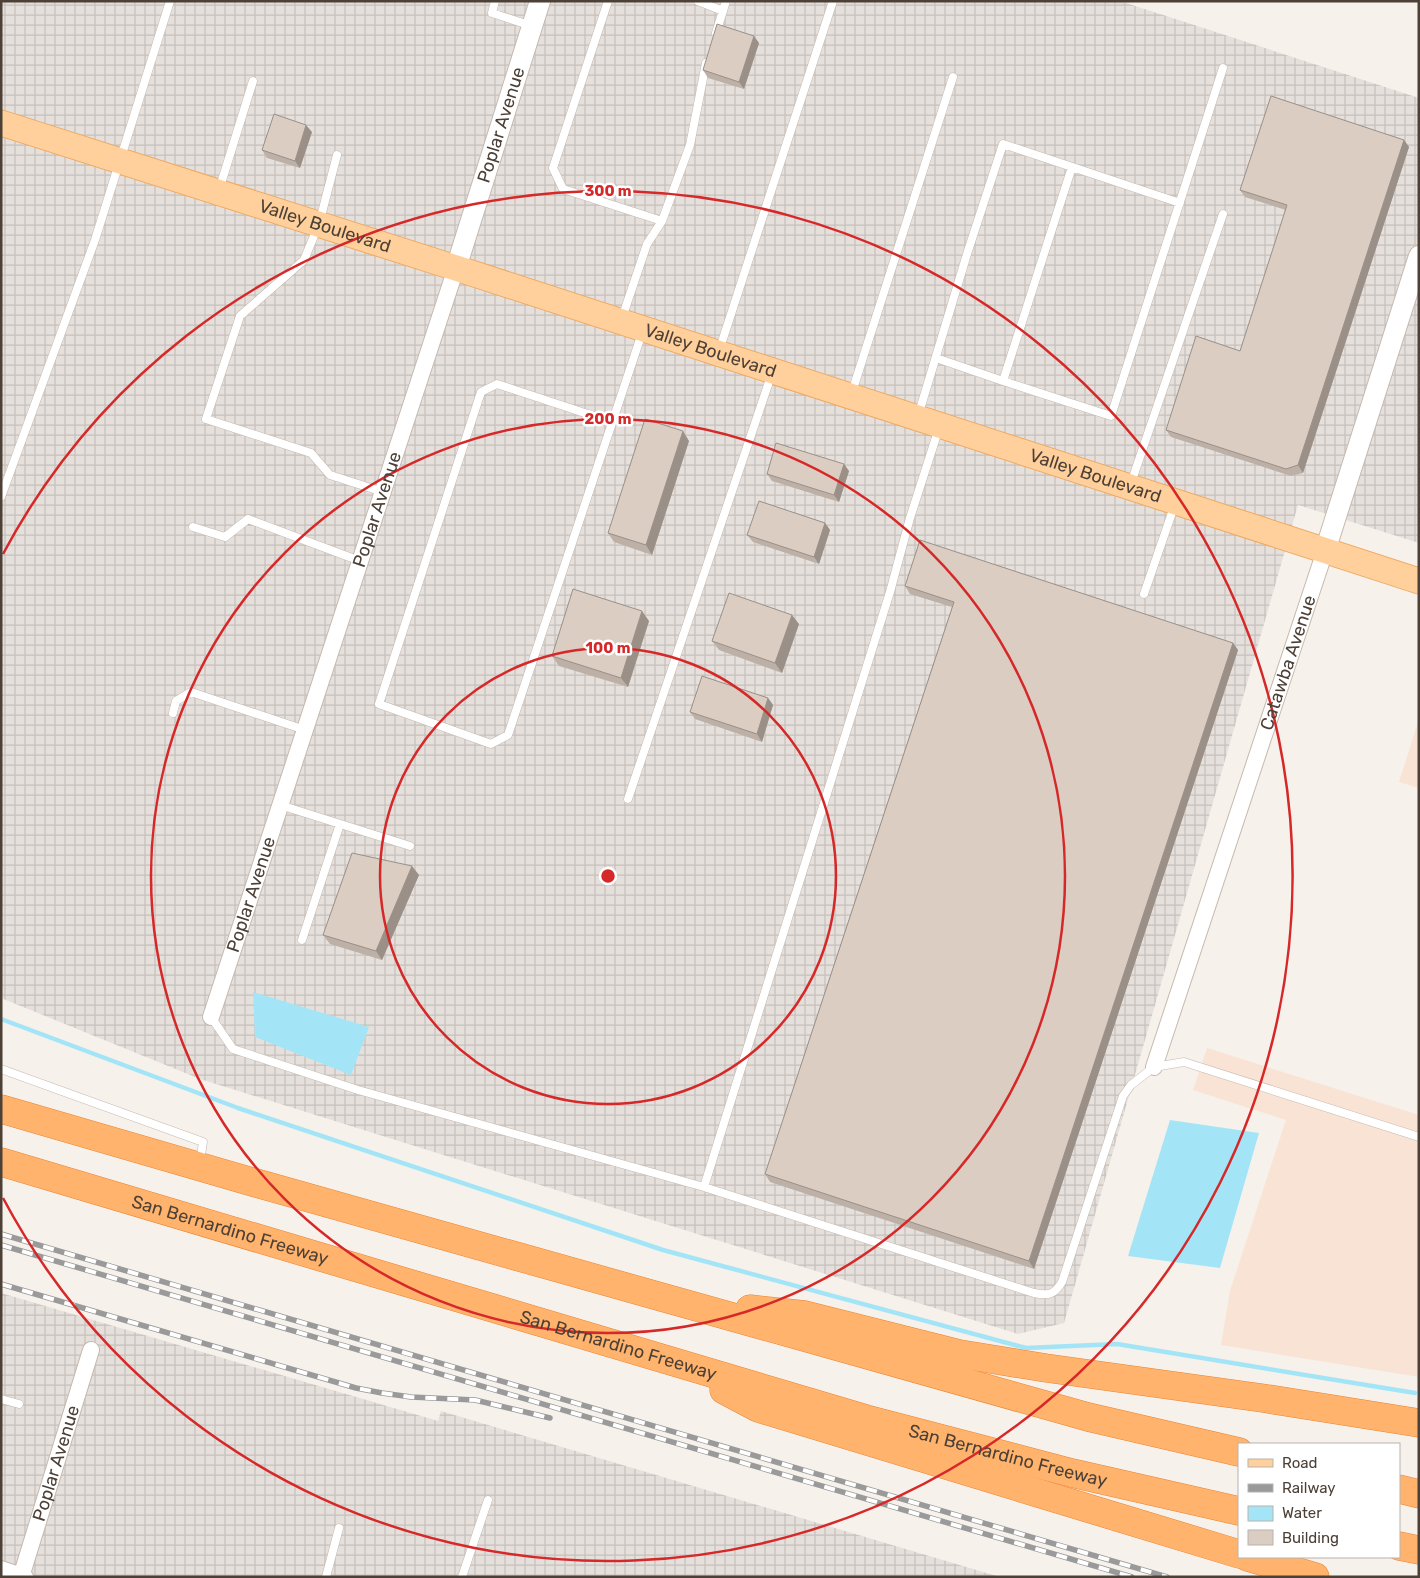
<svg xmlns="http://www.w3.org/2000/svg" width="1420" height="1578" font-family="Rubik,sans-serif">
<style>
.commercial{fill:#f9e3d5}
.industrial{fill:url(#industrial-grid)}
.water{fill:#a3e5f7}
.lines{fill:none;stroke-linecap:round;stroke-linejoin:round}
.stream{stroke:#a3e5f7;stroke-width:4.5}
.service-casing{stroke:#c6b9af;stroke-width:9}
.minor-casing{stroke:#c6b9af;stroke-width:18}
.tertiary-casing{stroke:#c6b9af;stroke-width:22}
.primary-casing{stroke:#efa961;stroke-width:27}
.motorway-casing{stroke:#eb8330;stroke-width:29}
.service{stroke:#fff;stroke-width:8}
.minor{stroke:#fff;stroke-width:16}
.tertiary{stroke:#fff;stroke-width:20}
.primary{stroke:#ffd09b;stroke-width:25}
.motorway{stroke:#ffb36d;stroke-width:28}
.rail-casing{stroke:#9a9a9a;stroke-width:5.5}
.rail{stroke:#fff;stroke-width:4;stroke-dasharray:11;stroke-linecap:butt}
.wall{fill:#bdb0a7}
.shaded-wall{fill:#9a9088}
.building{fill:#dccdc2;stroke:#9a9088}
.ring{fill:none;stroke:#d62828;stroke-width:2.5}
.labels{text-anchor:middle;stroke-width:5;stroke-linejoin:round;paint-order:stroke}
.street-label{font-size:18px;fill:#4c4037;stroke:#fff}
.centre{fill:#d62828;stroke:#fff;stroke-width:2.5}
.ring-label{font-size:15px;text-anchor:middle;font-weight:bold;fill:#d62828;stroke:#fff;stroke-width:5;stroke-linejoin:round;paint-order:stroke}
</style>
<defs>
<pattern id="industrial-grid" width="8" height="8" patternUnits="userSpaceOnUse" patternTransform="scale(1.25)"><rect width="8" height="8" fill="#e6e0dc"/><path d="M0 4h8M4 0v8" fill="none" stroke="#c7c1bd"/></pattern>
</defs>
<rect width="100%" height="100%" fill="#f6f1eb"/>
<path class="commercial" d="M1419,719v69l-20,-6z
M1207,1048l212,67v262l-198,-32 9,-54 56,-171 -93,-30z"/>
<path class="industrial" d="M1,1h1119l299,97v445l-121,-38 -234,818 -46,11 -818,-255 -199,-81z
M1,1293l437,128 3,-10 559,166h-999z"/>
<path class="water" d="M253,992l116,35 -18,48 -96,-38z
M1170,1120l89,13 -39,135 -92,-12z"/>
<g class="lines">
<path class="stream" d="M1,1019l237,89 425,142 363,98 91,-4 298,49"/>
<g class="service-casing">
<path id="service" d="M495,1l-3,12 40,13
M608,1l-55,167 10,21 99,32
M698,1l25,10
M716,33l10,-32
M337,155l-18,69 -15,36 -64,56 -34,103 105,34 19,22 53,17
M1072,167l-69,214 108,35 112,-348
M219,190l34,-109
M622,318l25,-74 15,-23 28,-76 16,-82
M719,351l114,-350
M936,358l67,23
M852,392l101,-315
M918,416l49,-162 36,-110 177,59
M612,422l-115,-38 -16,8 -102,312 112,40 17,-9 134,-402
M1131,483l92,-269
M1,497l94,-257 75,-239
M193,527l32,10 23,-18 112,42
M1144,594l31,-90
M173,713l3,-12 15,-9 114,38
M628,799l144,-426
M280,805l130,41
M302,940l38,-116
M211,1017l22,32 125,41 346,97 330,106c14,3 20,2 28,-11l61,-186 8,-11 23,-18 30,-5 235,75
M1,1069l202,73 -3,20
M704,1187l186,-595 20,-74 29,-90
M1,1399l18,5
M326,1577l13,-49
M462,1577l26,-77"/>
</g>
<g class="minor-casing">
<g id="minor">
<path id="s1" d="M211,1017l245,-749"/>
<path id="s2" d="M1154,1067l171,-516"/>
<path d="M1,1569l24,8"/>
<path id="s3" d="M21,1577l70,-227"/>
</g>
</g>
<g class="tertiary-casing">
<g id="tertiary">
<path id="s4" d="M456,268l84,-267"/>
<path d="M1325,551l94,-295"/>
</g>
</g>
<g class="primary-casing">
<g id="primary">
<path id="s5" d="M1,123l455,145 963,313"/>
</g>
</g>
<g class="motorway-casing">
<g id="motorway">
<path d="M1,1109l255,74 832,234 151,35"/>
<path id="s6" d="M1,1162l865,257 206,54 167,38"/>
<path d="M750,1309l55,6 155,39 86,14 216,30 157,25"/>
<path d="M724,1390l34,18 481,146"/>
<path d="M1399,1489l20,5"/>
<path d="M1399,1546l20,4"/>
<path d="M1248,1557l67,20"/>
</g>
</g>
<use href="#service" class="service"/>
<use href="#minor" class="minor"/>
<use href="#tertiary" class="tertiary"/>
<use href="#primary" class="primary"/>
<use href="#motorway" class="motorway"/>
<g class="rail-casing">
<path id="rail" d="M1,1234l1166,343
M1,1245l1131,332
M1,1284l355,104 26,5 29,4 64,3 75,18"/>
</g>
<use href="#rail" class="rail"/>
</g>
<path class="wall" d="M759,43l-15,46 -36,-11 -5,-8z
M312,132l-12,36 -33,-10 -5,-8z
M1404,140l5,7 -106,326 -12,3 -120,-39 -5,-7 74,-79 46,-141 -41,-13 -5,-7z
M689,441l-37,114 -38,-13 -6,-9z
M849,471l-10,31 -67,-21 -5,-7z
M825,523l5,7 -11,34 -66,-22 -6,-7z
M905,586l328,57 5,7 -204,619 -264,-87 -5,-8 187,-567 -42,-13z
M649,621l-21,66 -69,-21 -7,-10z
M799,624l-17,49 -63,-23 -7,-9z
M768,698l5,7 -11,37 -67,-23 -5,-7z
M419,875l-37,85 -52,-16 -7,-9z"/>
<path class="shaded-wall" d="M754,36l5,7 -15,46 -5,-7z
M306,125l6,7 -12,36 -5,-7z
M1404,140l5,7 -106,326 -5,-8z
M683,431l6,10 -37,114 -6,-10z
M844,464l5,7 -10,31 -5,-7z
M825,523l5,7 -11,34 -5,-7z
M642,611l7,10 -21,66 -7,-9z
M792,615l7,9 -17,49 -7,-10z
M1233,643l5,7 -204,619 -5,-8z
M768,698l5,7 -11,37 -5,-8z
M412,866l7,9 -37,85 -6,-9z"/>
<path class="building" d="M717,24l37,12 -15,46 -36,-12z
M1271,96l133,44 -106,325 -12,4 -120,-39 30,-94 44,15 47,-146 -47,-15z
M274,114l32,11 -11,36 -33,-11z
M645,419l38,12 -37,114 -38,-12z
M776,443l68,21 -10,31 -67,-21z
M759,501l66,22 -11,34 -67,-22z
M920,540l313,103 -204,618 -264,-87 189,-572 -49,-16z
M573,589l69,22 -21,67 -69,-22z
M729,593l63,22 -17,48 -63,-22z
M702,676l66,22 -11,36 -67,-22z
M352,853l60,13 -36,85 -53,-16z"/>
<g class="ring">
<circle cx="608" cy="876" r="228"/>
<circle cx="608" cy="876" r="457"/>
<path d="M3 554A685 685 0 1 1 3 1198"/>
</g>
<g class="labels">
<g class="street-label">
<text dy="6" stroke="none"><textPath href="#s4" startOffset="150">Poplar Avenue</textPath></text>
<text dy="6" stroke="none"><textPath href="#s5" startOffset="340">Valley Boulevard</textPath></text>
<text dy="6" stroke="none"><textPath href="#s5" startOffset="745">Valley Boulevard</textPath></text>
<text dy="6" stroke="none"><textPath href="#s5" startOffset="1150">Valley Boulevard</textPath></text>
<text dy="6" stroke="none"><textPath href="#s1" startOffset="534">Poplar Avenue</textPath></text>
<text dy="6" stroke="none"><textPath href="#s2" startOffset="426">Catawba Avenue</textPath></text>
<text dy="6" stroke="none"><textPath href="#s1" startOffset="129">Poplar Avenue</textPath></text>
<text dy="6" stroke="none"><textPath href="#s6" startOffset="239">San Bernardino Freeway</textPath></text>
<text dy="6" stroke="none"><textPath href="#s6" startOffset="644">San Bernardino Freeway</textPath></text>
<text dy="6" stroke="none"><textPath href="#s6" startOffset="1049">San Bernardino Freeway</textPath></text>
<text dy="6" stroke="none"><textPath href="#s3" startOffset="119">Poplar Avenue</textPath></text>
</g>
</g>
<circle cx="608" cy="876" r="8" class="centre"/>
<g class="ring-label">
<text x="608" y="196">300 m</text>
<text x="608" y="424">200 m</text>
<text x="608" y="653">100 m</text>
</g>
<rect width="1420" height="1578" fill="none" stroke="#4c4037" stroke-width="5"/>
<rect x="1238" y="1443" width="162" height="115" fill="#ffffff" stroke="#b7b3af"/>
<rect x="1248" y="1459" width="25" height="8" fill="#ffd09b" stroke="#b7b3af"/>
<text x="1282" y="1468" font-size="15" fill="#4c4037">Road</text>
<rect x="1248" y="1484" width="25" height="8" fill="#9a9a9a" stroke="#b7b3af"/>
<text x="1282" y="1493" font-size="15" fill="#4c4037">Railway</text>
<rect x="1248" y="1506" width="25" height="15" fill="#a3e5f7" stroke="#b7b3af"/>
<text x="1282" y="1518" font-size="15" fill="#4c4037">Water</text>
<rect x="1248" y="1530" width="25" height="15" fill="#dccdc2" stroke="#b7b3af"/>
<text x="1282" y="1543" font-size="15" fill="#4c4037">Building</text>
</svg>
